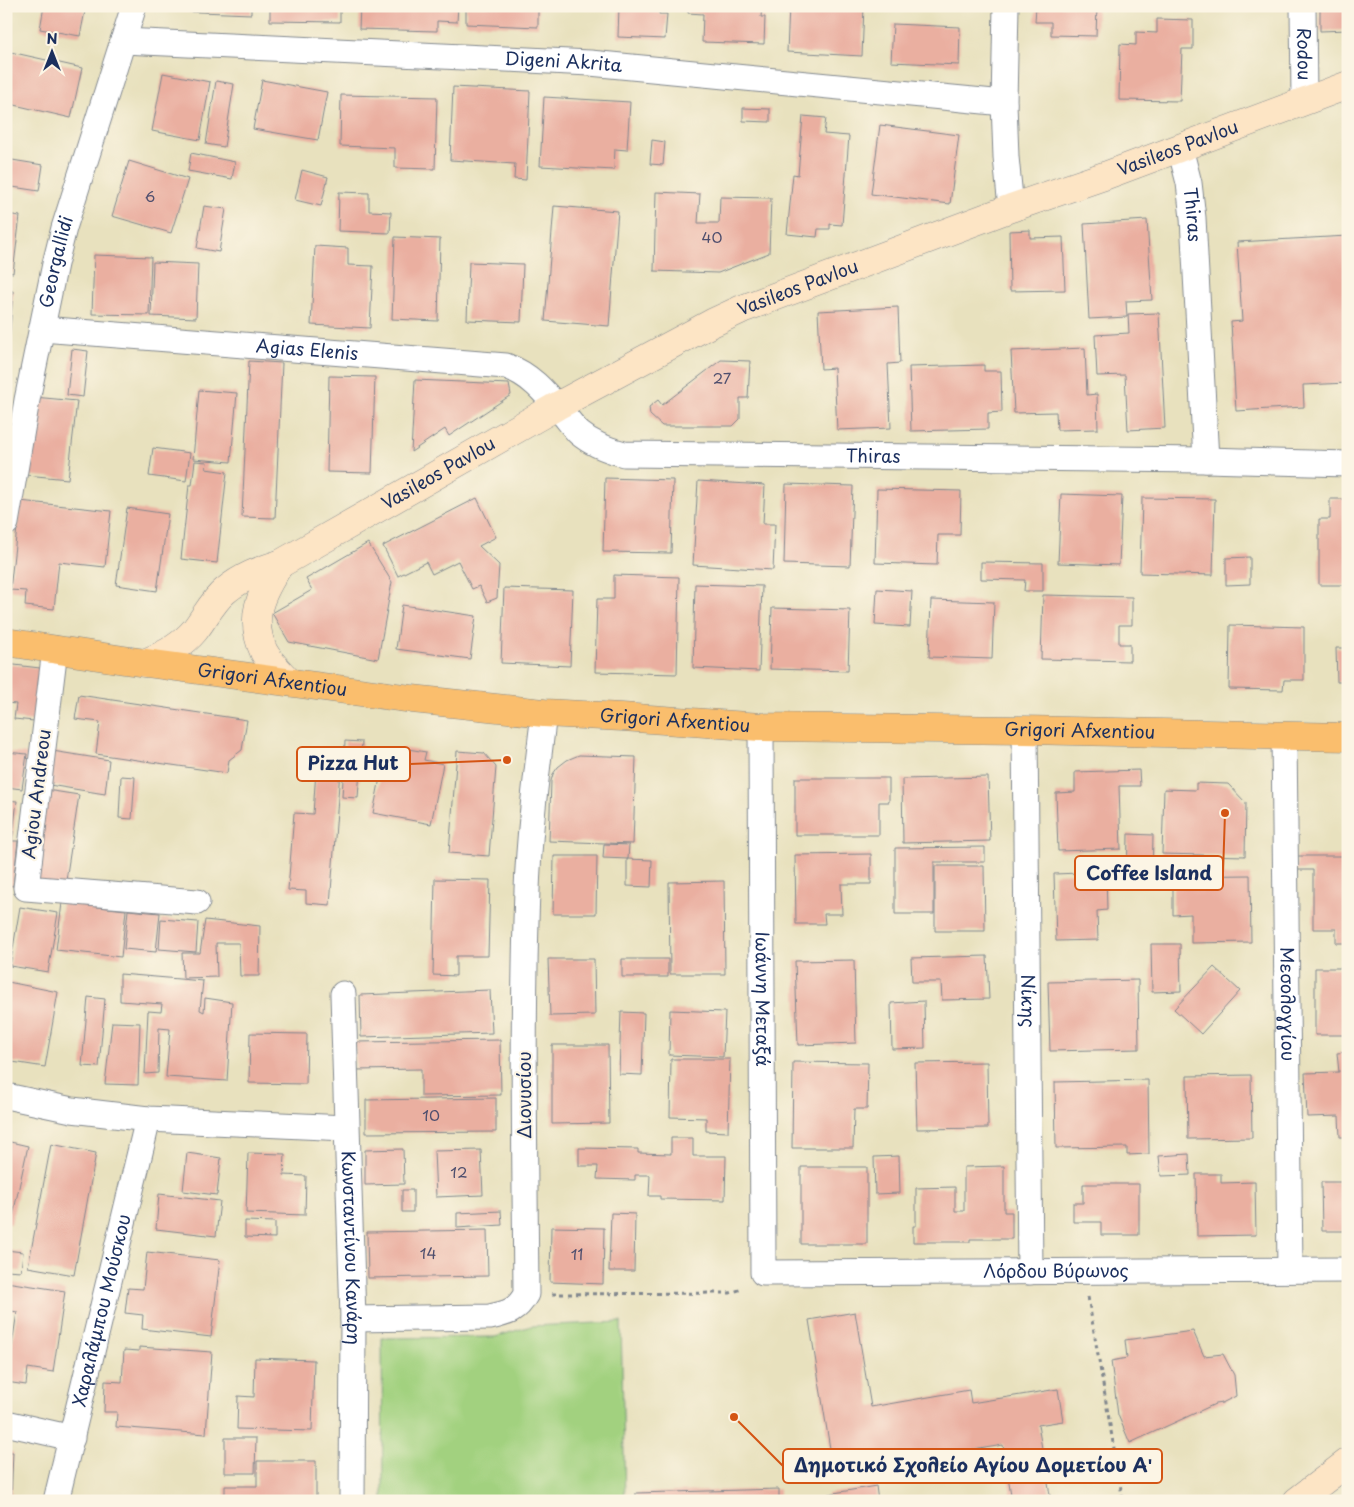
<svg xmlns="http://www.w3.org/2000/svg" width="1354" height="1507" font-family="'Playpen Sans',sans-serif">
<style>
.green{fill:#a2d17f;stroke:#5e806e}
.building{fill:#eaafa0}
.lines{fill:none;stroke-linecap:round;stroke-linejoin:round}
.street-casing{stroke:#82888e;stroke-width:27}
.secondary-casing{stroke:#82888e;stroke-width:29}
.primary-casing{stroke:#82888e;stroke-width:29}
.path{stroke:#82888e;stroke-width:3;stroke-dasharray:4 4;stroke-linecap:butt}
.street{stroke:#fff;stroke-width:25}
.secondary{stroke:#fde5c5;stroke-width:28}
.primary{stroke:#fabe6d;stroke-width:28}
.labels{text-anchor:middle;stroke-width:4.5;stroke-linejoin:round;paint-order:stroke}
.number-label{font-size:15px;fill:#4f4f6e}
.street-label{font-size:18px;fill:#1b2f5e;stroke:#fcf5e5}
.leader{fill:none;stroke:#d45514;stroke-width:2}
.callout-dot{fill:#d45514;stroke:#fcf5e5;stroke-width:2}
.callout{fill:#fcf5e5;stroke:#d45514;stroke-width:2}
.callout-label{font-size:19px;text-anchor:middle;font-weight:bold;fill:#1b2f5e}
</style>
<rect width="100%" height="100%" fill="#fcf5e5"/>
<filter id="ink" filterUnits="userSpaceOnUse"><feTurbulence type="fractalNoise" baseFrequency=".02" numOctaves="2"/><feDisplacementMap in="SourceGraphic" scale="10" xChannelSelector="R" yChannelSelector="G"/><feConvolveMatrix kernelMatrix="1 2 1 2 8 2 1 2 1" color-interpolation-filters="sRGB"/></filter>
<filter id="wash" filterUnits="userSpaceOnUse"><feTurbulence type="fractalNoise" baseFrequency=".0096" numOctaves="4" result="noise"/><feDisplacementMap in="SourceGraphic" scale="20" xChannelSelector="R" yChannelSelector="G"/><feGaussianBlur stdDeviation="1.12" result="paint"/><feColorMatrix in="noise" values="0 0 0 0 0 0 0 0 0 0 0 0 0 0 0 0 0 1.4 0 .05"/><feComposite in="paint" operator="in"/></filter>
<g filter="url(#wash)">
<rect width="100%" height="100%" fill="#e8e1be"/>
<path class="green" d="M621,1322l4,179h-242l-1,-163 113,-1 36,-11z"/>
<g id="blocks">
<path class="building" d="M44,6h42l-6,30 -40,-7z
M175,6h76v8l-77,-3z
M270,6h70v16l-70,-1z
M360,6h98l-1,16 -20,-1v10l-78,-2z
M466,6h72v21l-72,-3z
M619,6h41l-1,8h8l-2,25 -47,-2z
M688,6h74l-1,11h4l-1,27 -62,-2 1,-28 -15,-1z
M789,6h75l-2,50 -75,-4z
M1036,6h61l-1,30 -45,-1v-13h-16z
M1320,6h28v24l-28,1z
M1157,19l36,1v29h-11l-2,52 -61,-1 1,-56 16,1v-13l21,1z
M893,24l67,3 -1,38 -68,-3z
M6,51l76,17 -11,50 -65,-15z
M163,73l47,9 -10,58 -48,-9z
M262,80l65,12 -9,48 -65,-11z
M216,81l18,3 -10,63 -18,-3z
M453,87l77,4 -4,89 -12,-1 1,-15 -65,-4z
M341,95l96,2 -2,72 -40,-1v-20l-55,-2z
M544,97l86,5 -3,48 -12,-1 -1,21 -74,-4z
M743,108l27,1v13l-27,-1z
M803,116l23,2 -2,16 25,2 -7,89 -12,-1v5h-12l-1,8 -30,-3 6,-60 5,1z
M880,125l79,10 -9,69 -79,-10z
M652,140l13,2 -2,23 -13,-1z
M191,153l44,9 -3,17 -44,-8z
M6,159l37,6 -4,26 -33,-5z
M129,161l59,18 -17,54 -59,-17z
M302,170l26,7 -7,29 -26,-6z
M339,192l30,1v18l22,1 -1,21 -52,-2z
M656,192l44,2 -2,29h21l1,-26 51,1 -2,55 -51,20 -64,-2z
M204,206l22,3 -7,43 -22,-4z
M554,206l64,5 -9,115 -64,-5z
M6,214l14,2 -7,57 -7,-1z
M1147,220l5,80 -26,1 1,16 -38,2 -5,-95z
M1030,230v8l33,-1 2,53 -55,1 -1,-60z
M1348,236v147l-45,2 1,22 -68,4 -5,-89 11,-1 -5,-79z
M395,237l45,2 -2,82 -46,-2z
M315,246l33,2v17l25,1 -3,62 -59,-3z
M94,255l57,2 -2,58 -57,-1z
M153,262l45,2 -2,54 -45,-2z
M469,262l54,2 -2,58 -54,-2z
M6,291h7l-4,53h-3z
M898,307l2,56 -12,1 3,64 -54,2 -3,-62 -13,1 -3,-58z
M1159,313l6,115 -37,2 -3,-55 -28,1 -2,-41 34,-2 -1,-19z
M1085,348l2,47 10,-1 1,35 -41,1 -1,-18 -42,1 -3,-62z
M72,349l16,2 -5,46 -16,-2z
M721,360l29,1 -2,37h-8v21l-7,7h-71l-12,-11 -1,-8 9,-7 4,5z
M249,361l33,2 -7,155 -33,-1z
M984,365v6h17l1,41 -14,1v16l-77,2 -2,-64z
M329,376l46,1 -3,96 -45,-1z
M415,380l94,4 2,11 -62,41 -4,-7 -34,23z
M199,390l38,3 -6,69 -38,-3z
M34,397l43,4 -9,78 -42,-4z
M153,448l37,5 -4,28 -37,-5z
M195,461l12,1 -1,7 21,3 -10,91 -36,-4 8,-74h3z
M605,478l68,2 -2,73 -68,-1z
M698,481l67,4 -2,39h12l-2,46 -80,-5z
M786,484l67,2 -3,80 -66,-2z
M877,489l84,2 -1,44h-22l-1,30 -62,-2z
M1061,494l61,2 -3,69 -61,-2z
M477,498l19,39 -17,9 20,19 -2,33 -10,4 -8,-16 -7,3 -14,-28 -26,13 -6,-12 -28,14 -15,-30z
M1142,498l73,1 -2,76 -73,-2z
M1330,499h18v86h-29v-66h11z
M20,501l91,10 -6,56 -46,-5 -5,47 -29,-3 1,-15 -16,-1z
M127,508l41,6 -11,77 -41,-6z
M368,543l24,39 -14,77 -89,-17 -17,-29 40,-23 -6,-11z
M1250,557v27l-24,1v-27z
M981,562l62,1v28h-19l1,-11 -44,-1z
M614,575l65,2 -2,97 -82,-2 2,-73h17z
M695,584l67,2 -3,85 -66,-3z
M504,588l69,2 -3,76 -69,-3z
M877,589l35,2 -2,36 -35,-2z
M1043,595l89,2v28h-13v19h11v17l-89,-2z
M931,600l63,2 -2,57 -63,-2z
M402,605l74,11 -6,43 -74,-10z
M772,608l78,2 -2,61 -78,-2z
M1230,625l74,2v53h-20l-1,10 -54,-1z
M1336,648h12v34h-11z
M6,664l34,4 -6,53 -20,-2 2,-15 -10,-1z
M79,695l168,25 -5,30 -13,10 -2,13 -131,-19 4,-32 -25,-3z
M345,741l17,1 -4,56 -16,-1z
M402,748l24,4 -2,8 19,4 -12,60 -58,-11 11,-55 16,2z
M46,750l63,10 -4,34 -62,-10z
M457,751l27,2 12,14 -7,89 -40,-3z
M6,752l21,2 -5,35 -16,-2z
M579,755l57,2 -3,87 -84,-3 2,-60 2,-7 5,-7 9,-7z
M317,756l24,1 -11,148 -24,-2v-12l-18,-1 6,-77 19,1z
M1139,770l1,16h-21l2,63 -63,2 -2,-58 19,-1v-20z
M121,776l14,1 -3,42 -13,-1z
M988,777l2,64 -87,2 -1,-64z
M795,778h94v24h-10v33h-84z
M1196,783l32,1 18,19 -1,53 -83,-2 2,-65 32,1z
M40,789l39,6 -14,92 -32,-5z
M6,800l11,1 -5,40h6l-5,45 -7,-1z
M1128,834l25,1 -1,51h-25z
M604,844l25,1 -1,14 -25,-1z
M985,847v15h-51v52h-39v-66z
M871,854v30h-30l1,30h-18l1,10h-29l-1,-69z
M554,856h43l-1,58h-43z
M1297,856h51v87h-12v-14h-23v-59h-16z
M627,859l25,1 -1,27 -24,-1z
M935,866h49l1,65h-50z
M1106,872l1,38 -10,1 1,29 -42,1 -2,-67z
M1250,875l1,67 -60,1v-29l-18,1v-39z
M435,879l55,1 -2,76h-32v20l-23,-1z
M724,881l1,93h-55l-1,-92z
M62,903l64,7 -5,47 -65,-7z
M20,907l38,6 -10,59 -38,-6z
M128,910l32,3 -4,39 -32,-3z
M161,919l37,3 -2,30 -37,-3z
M205,920l55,6 -1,50h-19l-1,-33h-23l1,34 -34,1 -1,-25h18z
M1151,944h29l1,47 -29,1z
M987,956l2,43 -47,1 -1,-18h-29l-1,-24z
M548,959h46l1,56 -45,1z
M622,959h46v18h-46z
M854,960l2,83 -58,2 -3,-84z
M1214,967l26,24 -39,43 -27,-25z
M1315,968h33v67h-33z
M120,974l83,7 -3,29 4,2 1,-14 27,4 -5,79 -61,-4 4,-48 -11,-1 -1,45 -13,1 3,-63 13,1 1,-8 -42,-3z
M1138,980l1,69 -89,2 -2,-69z
M8,982l50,10 -13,75 -39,-6v-67z
M490,990l2,43 -131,4 -1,-42z
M88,997l17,2 -6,68 -17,-1z
M924,1001l1,47 -33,1 -1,-46z
M670,1010l55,2 -2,45 -54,-2z
M621,1012l23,1 -2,62 -23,-1z
M112,1022l28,1 -2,62 -33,-1z
M250,1033l57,1 -1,50 -57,-1z
M500,1040l1,55 -80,1v-27l-65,1 -1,-28z
M552,1045h56l1,78 -57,1z
M1348,1052v85h-8l-1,-21 -32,1 -2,-44 34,-1 -2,-19z
M671,1059h59l-2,73 -22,-1v-13l-36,-1z
M793,1062l75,1 -1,46h-13l-1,39h-61z
M987,1062l1,66 -71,1 -2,-66z
M1251,1075l1,63 -64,1 -1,-63z
M1148,1080l1,74 -22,1v-8l-71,1 -1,-66z
M496,1098v34l-130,1v-33z
M671,1138h22v18h33l-1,44 -65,-1v-3h-11l1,-21h-15v5l-38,-1 1,-13h-19v-18l59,1v4l33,1z
M6,1141l22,5 -17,78 -5,-1z
M51,1144l45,9 -22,122 -46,-8z
M403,1149l1,35 -39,1v-35z
M481,1150l2,45 -47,2 -2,-46z
M187,1153l34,5 -4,37 -34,-4z
M248,1153l37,1 -1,21 22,1 -1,39 -59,-2z
M1189,1154l1,21 -29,1 -2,-20z
M899,1156l1,37 -25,1 -1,-37z
M1004,1166v46h8v27h-42v3h-57v-16h3v-38l39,-1v24h9v-44z
M801,1167h66v77h-66z
M1196,1174h25v9l34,-1 1,53 -59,1z
M1321,1182h27v49h-26z
M1083,1184h56v51h-38v-13h-28v-19h10z
M402,1190h11v22h-11z
M159,1194l61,7 -4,35 -60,-7z
M501,1211l1,14 -45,3v-15z
M611,1213l24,1 -1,57h-25z
M245,1221l30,1v16l-30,-1z
M551,1227l53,1 -1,56 -53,-2z
M487,1230l1,46 -120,2 -1,-46z
M6,1250l17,2 -2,19 -15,-1z
M147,1252l73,8 -9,77 -69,-8 1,-14 -18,-2 3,-25 15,1z
M6,1282l59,9 -12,81 -25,-4 -2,17 -20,-3v-32l5,1 6,-39 -11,-2z
M855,1312l16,95 98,-17 2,13 87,-14 5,32 -25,4 13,76h-39l-9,-56 -169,28 -25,-153z
M1193,1331l11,25 19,-2 11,21 2,21 -14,7 -7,1 -85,39 -12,-28 -7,-54 16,-3 -2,-18z
M139,1347l73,5 -6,82 -90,-7 1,-15h-13l1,-31 17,1 2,-32 15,1z
M255,1358l59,2 -2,71 -75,-2 1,-33 16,1z
M225,1438h31l-1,35h-30z
M6,1452h7l-2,49h-5z
M257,1461h59v40h-91v-15h32z
M876,1486l2,15h-49l-1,-7z
M779,1489v12h-143v-8z"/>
</g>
</g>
<g filter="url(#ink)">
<use href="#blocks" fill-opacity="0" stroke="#82888e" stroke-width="1"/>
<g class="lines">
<g class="street-casing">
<g id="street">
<path d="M1006,6l-2,97 2,54 5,51"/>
<path id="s1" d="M1303,6l1,94"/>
<path id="s2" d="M123,41l467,22 414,40"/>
<path id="s3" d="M1180,148l9,35 4,35 13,242"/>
<path id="s4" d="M42,329l464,37c26,9 41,29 58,49 5,6 10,13 15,18 13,11 29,17 45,21l582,6 142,4"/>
<path id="s5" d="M6,523l21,-123 28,-136 9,-36 70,-222"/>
<path d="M55,649l-29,239 171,14"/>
<path id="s6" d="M761,727l2,546 585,-3"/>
<path id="s7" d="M1025,730l5,542"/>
<path id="s8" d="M1284,736l6,534"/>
<path id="s9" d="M343,994l10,325 -1,182"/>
<path d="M6,1096l66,14 76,9 198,9"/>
<path d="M353,1319l137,-2c18,-4 27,-6 36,-23 -1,-134 -4,-269 1,-404 2,-59 10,-118 17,-177"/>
<path d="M6,1423l66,15"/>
<path id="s10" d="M56,1501l92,-382"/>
</g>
</g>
<g class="secondary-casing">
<g id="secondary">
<path d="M280,564c-19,29 -32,53 -16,88 6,11 17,21 25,30"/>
<path id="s11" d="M144,663c19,-7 37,-16 51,-33 10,-13 18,-29 30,-39 17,-14 35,-21 55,-27l277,-158 155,-83 30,-14 269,-101 96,-33 241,-90"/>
<path d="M1297,1501l51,-39"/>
</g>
</g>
<g class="primary-casing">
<g id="primary">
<path id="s12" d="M6,642l118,18 288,39 132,14 78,4 139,10 264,3 323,7"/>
</g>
</g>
<path class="path" d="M552,1294l178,-1 12,-4
M1088,1297l35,204"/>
<use href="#street" class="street"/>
<use href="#secondary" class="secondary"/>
<use href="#primary" class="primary"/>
</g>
</g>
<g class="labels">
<g class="number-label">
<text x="150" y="202">6</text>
<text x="712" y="243">40</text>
<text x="722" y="384">27</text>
<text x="431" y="1121">10</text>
<text x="459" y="1178">12</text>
<text x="428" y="1259">14</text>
<text x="577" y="1260">11</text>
</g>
<g class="street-label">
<text dy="6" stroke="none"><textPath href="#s1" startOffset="48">Rodou</textPath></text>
<text dy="6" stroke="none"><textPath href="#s2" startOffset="441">Digeni Akrita</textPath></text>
<text dy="6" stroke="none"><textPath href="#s11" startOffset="1165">Vasileos Pavlou</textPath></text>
<text dy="6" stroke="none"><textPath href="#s3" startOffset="68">Thiras</textPath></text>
<text dy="6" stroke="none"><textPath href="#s5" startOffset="266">Georgallidi</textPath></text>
<text dy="6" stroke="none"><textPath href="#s11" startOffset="760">Vasileos Pavlou</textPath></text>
<text dy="6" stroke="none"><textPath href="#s4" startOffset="266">Agias Elenis</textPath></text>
<text dy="6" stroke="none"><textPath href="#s4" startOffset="865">Thiras</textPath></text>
<text dy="6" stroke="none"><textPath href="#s11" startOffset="355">Vasileos Pavlou</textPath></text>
<text dy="6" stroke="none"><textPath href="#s12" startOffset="269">Grigori Afxentiou</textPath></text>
<text dy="6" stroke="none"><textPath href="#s12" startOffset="674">Grigori Afxentiou</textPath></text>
<text dy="6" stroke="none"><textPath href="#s12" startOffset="1079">Grigori Afxentiou</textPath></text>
<text transform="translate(37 794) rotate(-83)" y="6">Agiou Andreou</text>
<text dy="6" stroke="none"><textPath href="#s6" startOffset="272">Ιωάννη Μεταξά</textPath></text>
<text dy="6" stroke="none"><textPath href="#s7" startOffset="271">Νίκης</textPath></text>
<text dy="6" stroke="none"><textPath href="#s8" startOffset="268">Μεσολογγίου</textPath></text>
<text transform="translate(525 1095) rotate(-90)" y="6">Διονυσίου</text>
<text dy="6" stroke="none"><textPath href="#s9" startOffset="254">Κωνσταντίνου Κανάρη</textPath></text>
<text dy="6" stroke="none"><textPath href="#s6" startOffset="839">Λόρδου Βύρωνος</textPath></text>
<text dy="6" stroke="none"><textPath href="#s10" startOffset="196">Χαραλάμπου Μούσκου</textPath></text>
</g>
</g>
<path class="leader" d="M507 760L410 764M1225 813L1223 873M734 1417L783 1466"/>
<g class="callout-dot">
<circle cx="507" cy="760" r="5"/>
<circle cx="1225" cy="813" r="5"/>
<circle cx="734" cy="1417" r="5"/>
</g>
<g class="callout">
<rect x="297" y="747" width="113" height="34" rx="5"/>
<rect x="1075" y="856" width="148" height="34" rx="5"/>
<rect x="783" y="1449" width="379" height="34" rx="5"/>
</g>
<g class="callout-label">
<text x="353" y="770">Pizza Hut</text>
<text x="1149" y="880">Coffee Island</text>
<text x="973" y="1472">Δημοτικό Σχολείο Αγίου Δομετίου Αʹ</text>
</g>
<rect width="1354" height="1507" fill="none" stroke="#fcf5e5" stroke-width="25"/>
<g transform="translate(52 52)" stroke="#fcf5e5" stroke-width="4" paint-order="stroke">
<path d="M0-4L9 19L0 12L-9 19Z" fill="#1b2f5e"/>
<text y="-8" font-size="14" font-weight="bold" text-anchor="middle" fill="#1b2f5e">N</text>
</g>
</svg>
